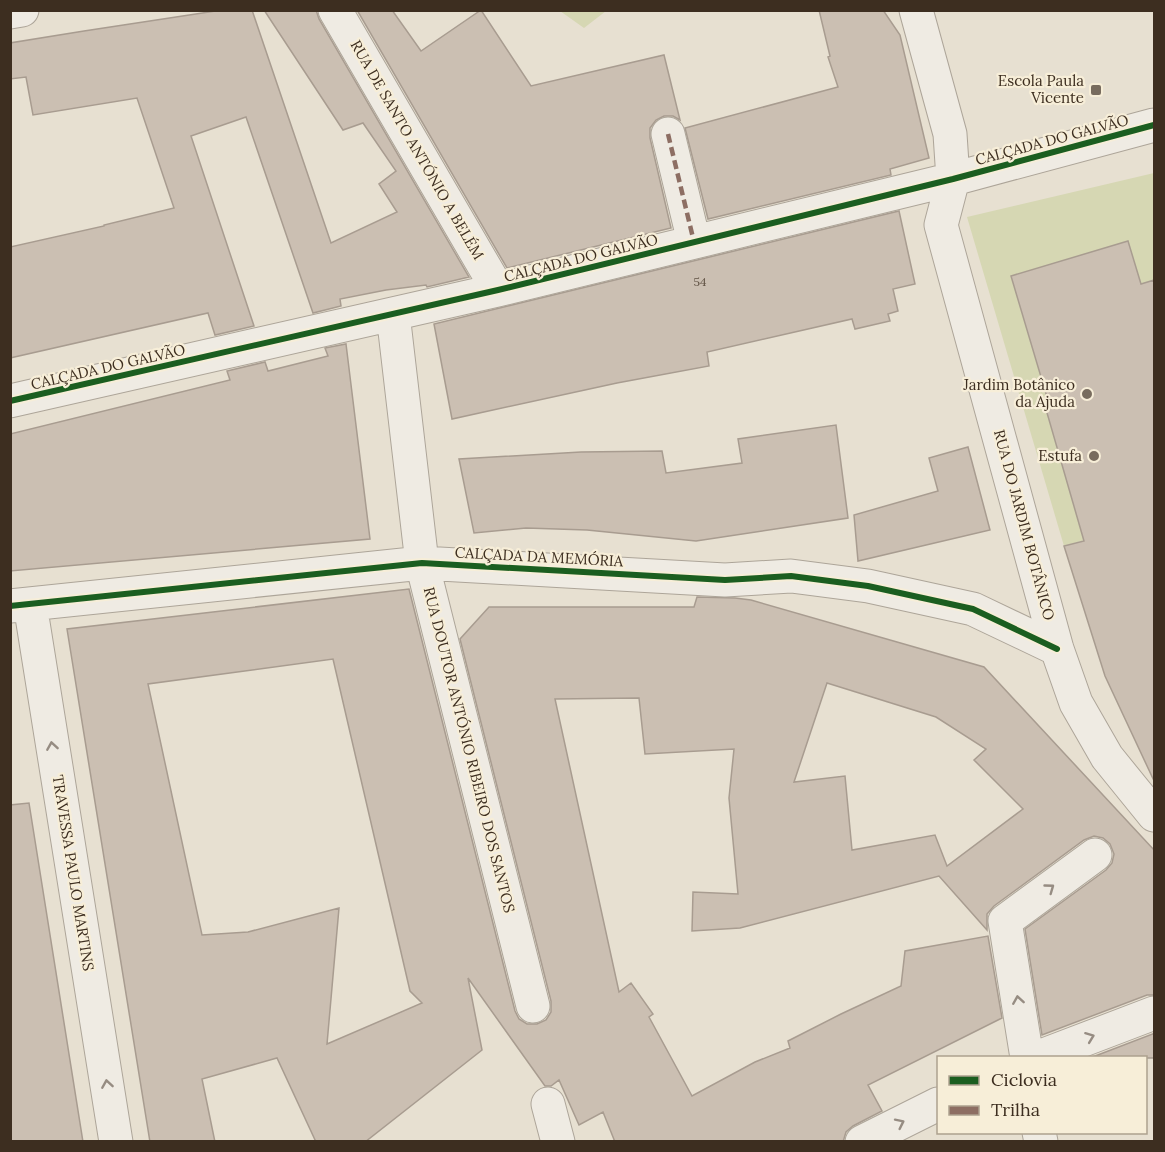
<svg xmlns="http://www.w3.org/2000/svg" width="1165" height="1152" font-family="Lora,serif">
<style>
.green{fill:#d6d7b3}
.building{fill:#cbbfb2;stroke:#a89c90;stroke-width:1.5;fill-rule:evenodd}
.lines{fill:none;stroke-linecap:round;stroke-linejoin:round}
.minor-casing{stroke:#ada599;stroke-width:35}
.minor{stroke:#efebe3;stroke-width:33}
.quiet{stroke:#8d6e63;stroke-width:4.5;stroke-dasharray:9 4.5;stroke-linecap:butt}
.cycleway-casing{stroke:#f7eed8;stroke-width:10}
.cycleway{stroke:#1b5e20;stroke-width:6}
.oneway{stroke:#968c82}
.poi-dot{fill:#786c5e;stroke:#f7eed8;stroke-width:2}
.labels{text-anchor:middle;stroke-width:4.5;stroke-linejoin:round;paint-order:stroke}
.number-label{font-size:12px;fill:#605244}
.poi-label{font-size:15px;fill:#3d2e20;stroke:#f7eed8;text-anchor:end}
.street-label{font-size:15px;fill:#3d2e20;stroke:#f7eed8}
</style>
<rect width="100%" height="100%" fill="#e7e0d1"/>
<path class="green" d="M560,11h46l-22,17z
M1154,173v347l-90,26 -97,-329z"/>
<path class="building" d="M222,10h30l79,233 66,-31 -18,-28 17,-13 -33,-48 -20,7 -79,-120h52l3,9 150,258 -42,10 -1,-2 -40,5 -46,9 1,7 -28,7 -67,-196 -55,19 63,190 -39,9 -7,-22 -198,45v-111l94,-21v-1l70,-17 -37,-110 -104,17 -7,-38 -16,2v-36l74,-12z
M357,10h35l29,41 60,-41 50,76 133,-31 16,65 -7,-4h-9l-8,4 -6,8v10l21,90 -164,40z
M819,10h64l17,25 29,123 -39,11 1,6 -183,44 -23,-91 153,-41 -10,-30 2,-1z
M899,211l16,73 -22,5 5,22 -10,3 2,7 -35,8 -3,-10 -145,33 2,14 -92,17 -165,36 -18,-95z
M1128,241l13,43 13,-4 1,503 -50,-107 -41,-130 20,-5 -41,-142 4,-2 -36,-121z
M346,344l24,195 -360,32v-137l220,-54 -3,-9 38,-9 3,9 60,-15 -3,-8z
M836,425l12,93 -152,23 -109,-11 -61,-2 -52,5 -15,-74 122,-7 81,-1 4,22 76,-10 -4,-24z
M968,447l22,83 -132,31 -4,-46 84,-24 -9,-33z
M409,589l106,422 4,8 8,5h10l9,-4 5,-8v-11l-91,-362 29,-32h205l3,-10 38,1 16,2 233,67 171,184v144h-8l-105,40 -17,-106 81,-59 6,-7 2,-9 -4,-10 -7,-6 -9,-2 -10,4 -90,66 -7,8v16l-48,-54 -199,52 -48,3 1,-39 45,2 -9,-96 5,-49 -89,5 -6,-56 -84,1 64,293 12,-9 22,31 -4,3 43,79 63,-34 35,-14 -2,-7 53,-27 60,-28 4,-35 83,-15 14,82 -134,67 14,26 -29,15 -7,6 -3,10h-228l-12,-30 -24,13 -20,-45 -8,6h-6l-77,-108 14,72 -117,92h-49l-39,-84 -75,21 13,63h-65l-83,-513zM333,659l77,332 12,12 -95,41 12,-136 -91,24 -46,3 -54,-251zM827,683l109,34 50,32 -12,11 49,49 -76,57 -12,-31 -83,15 -7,-74 -51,6z
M29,803l54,339h-73v-337z
M1155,1033v25h-65z"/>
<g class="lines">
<g class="minor-casing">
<path id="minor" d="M335,10l163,280
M916,10l34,124 3,45 -12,46 116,424 19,54 31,54 47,58
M10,12l12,-2
M668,134l26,108
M393,314l29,249 111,443
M10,401l488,-111 455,-111 201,-54
M30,604l86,538
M10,606l412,-43 303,17 66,-4 77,10 105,23 84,40
M1027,1058l-22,-137 90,-66
M1036,1058l118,-45
M548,1104l10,38
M1039,1132l2,10
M862,1142l76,-38"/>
</g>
<use href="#minor" class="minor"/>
<path class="quiet" d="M668,134l26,108"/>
<g class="cycleway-casing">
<path id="cycleway" d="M10,401l488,-111 455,-111 201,-54
M10,606l412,-43 303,17 66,-4 77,10 105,23 84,40"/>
</g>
<use href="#cycleway" class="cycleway"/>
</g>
<defs><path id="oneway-chevron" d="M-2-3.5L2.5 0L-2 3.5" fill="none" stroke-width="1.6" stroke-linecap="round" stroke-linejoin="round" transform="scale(1.5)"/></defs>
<g class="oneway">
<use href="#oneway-chevron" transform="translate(52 746) rotate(-99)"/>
<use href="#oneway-chevron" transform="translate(1050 888) rotate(-36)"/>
<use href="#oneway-chevron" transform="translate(1018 1000) rotate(-99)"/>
<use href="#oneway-chevron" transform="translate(1090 1037) rotate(-21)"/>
<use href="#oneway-chevron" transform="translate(107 1084) rotate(-99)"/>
<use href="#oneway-chevron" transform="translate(900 1123) rotate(-26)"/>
</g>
<g class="poi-dot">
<rect x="1090" y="84" width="12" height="12" rx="3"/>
<circle cx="1087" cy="394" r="6"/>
<circle cx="1094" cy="456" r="6"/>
</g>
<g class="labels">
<g class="number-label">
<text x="700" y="286">54</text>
</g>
<g class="poi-label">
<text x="1084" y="86">Escola Paula<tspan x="1084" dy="17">Vicente</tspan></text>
<text x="1075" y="390">Jardim Botânico<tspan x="1075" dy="17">da Ajuda</tspan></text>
<text x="1082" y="461">Estufa</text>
</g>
<g class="street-label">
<text transform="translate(1052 140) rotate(-15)" y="5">CALÇADA DO GALVÃO</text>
<text transform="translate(417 150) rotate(60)" y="5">RUA DE SANTO ANTÓNIO A BELÉM</text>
<text transform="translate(581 258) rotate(-14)" y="5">CALÇADA DO GALVÃO</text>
<text transform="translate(108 367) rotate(-13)" y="5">CALÇADA DO GALVÃO</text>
<text transform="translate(1024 525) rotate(75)" y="5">RUA DO JARDIM BOTÂNICO</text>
<text transform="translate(539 557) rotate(3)" y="5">CALÇADA DA MEMÓRIA</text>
<text transform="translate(469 750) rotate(76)" y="5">RUA DOUTOR ANTÓNIO RIBEIRO DOS SANTOS</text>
<text transform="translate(73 873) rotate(81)" y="5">TRAVESSA PAULO MARTINS</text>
</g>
</g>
<rect width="1165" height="1152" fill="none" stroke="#3d2e20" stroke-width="24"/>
<rect x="937" y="1056" width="210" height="78" fill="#f7eed8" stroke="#ada18e" stroke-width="1.5"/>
<rect x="949" y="1076" width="30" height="9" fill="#1b5e20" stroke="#ada18e" stroke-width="1.5"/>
<text x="991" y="1086" font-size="18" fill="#3d2e20">Ciclovia</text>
<rect x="949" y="1106" width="30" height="9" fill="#8d6e63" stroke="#ada18e" stroke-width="1.5"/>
<text x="991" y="1116" font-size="18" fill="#3d2e20">Trilha</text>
</svg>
